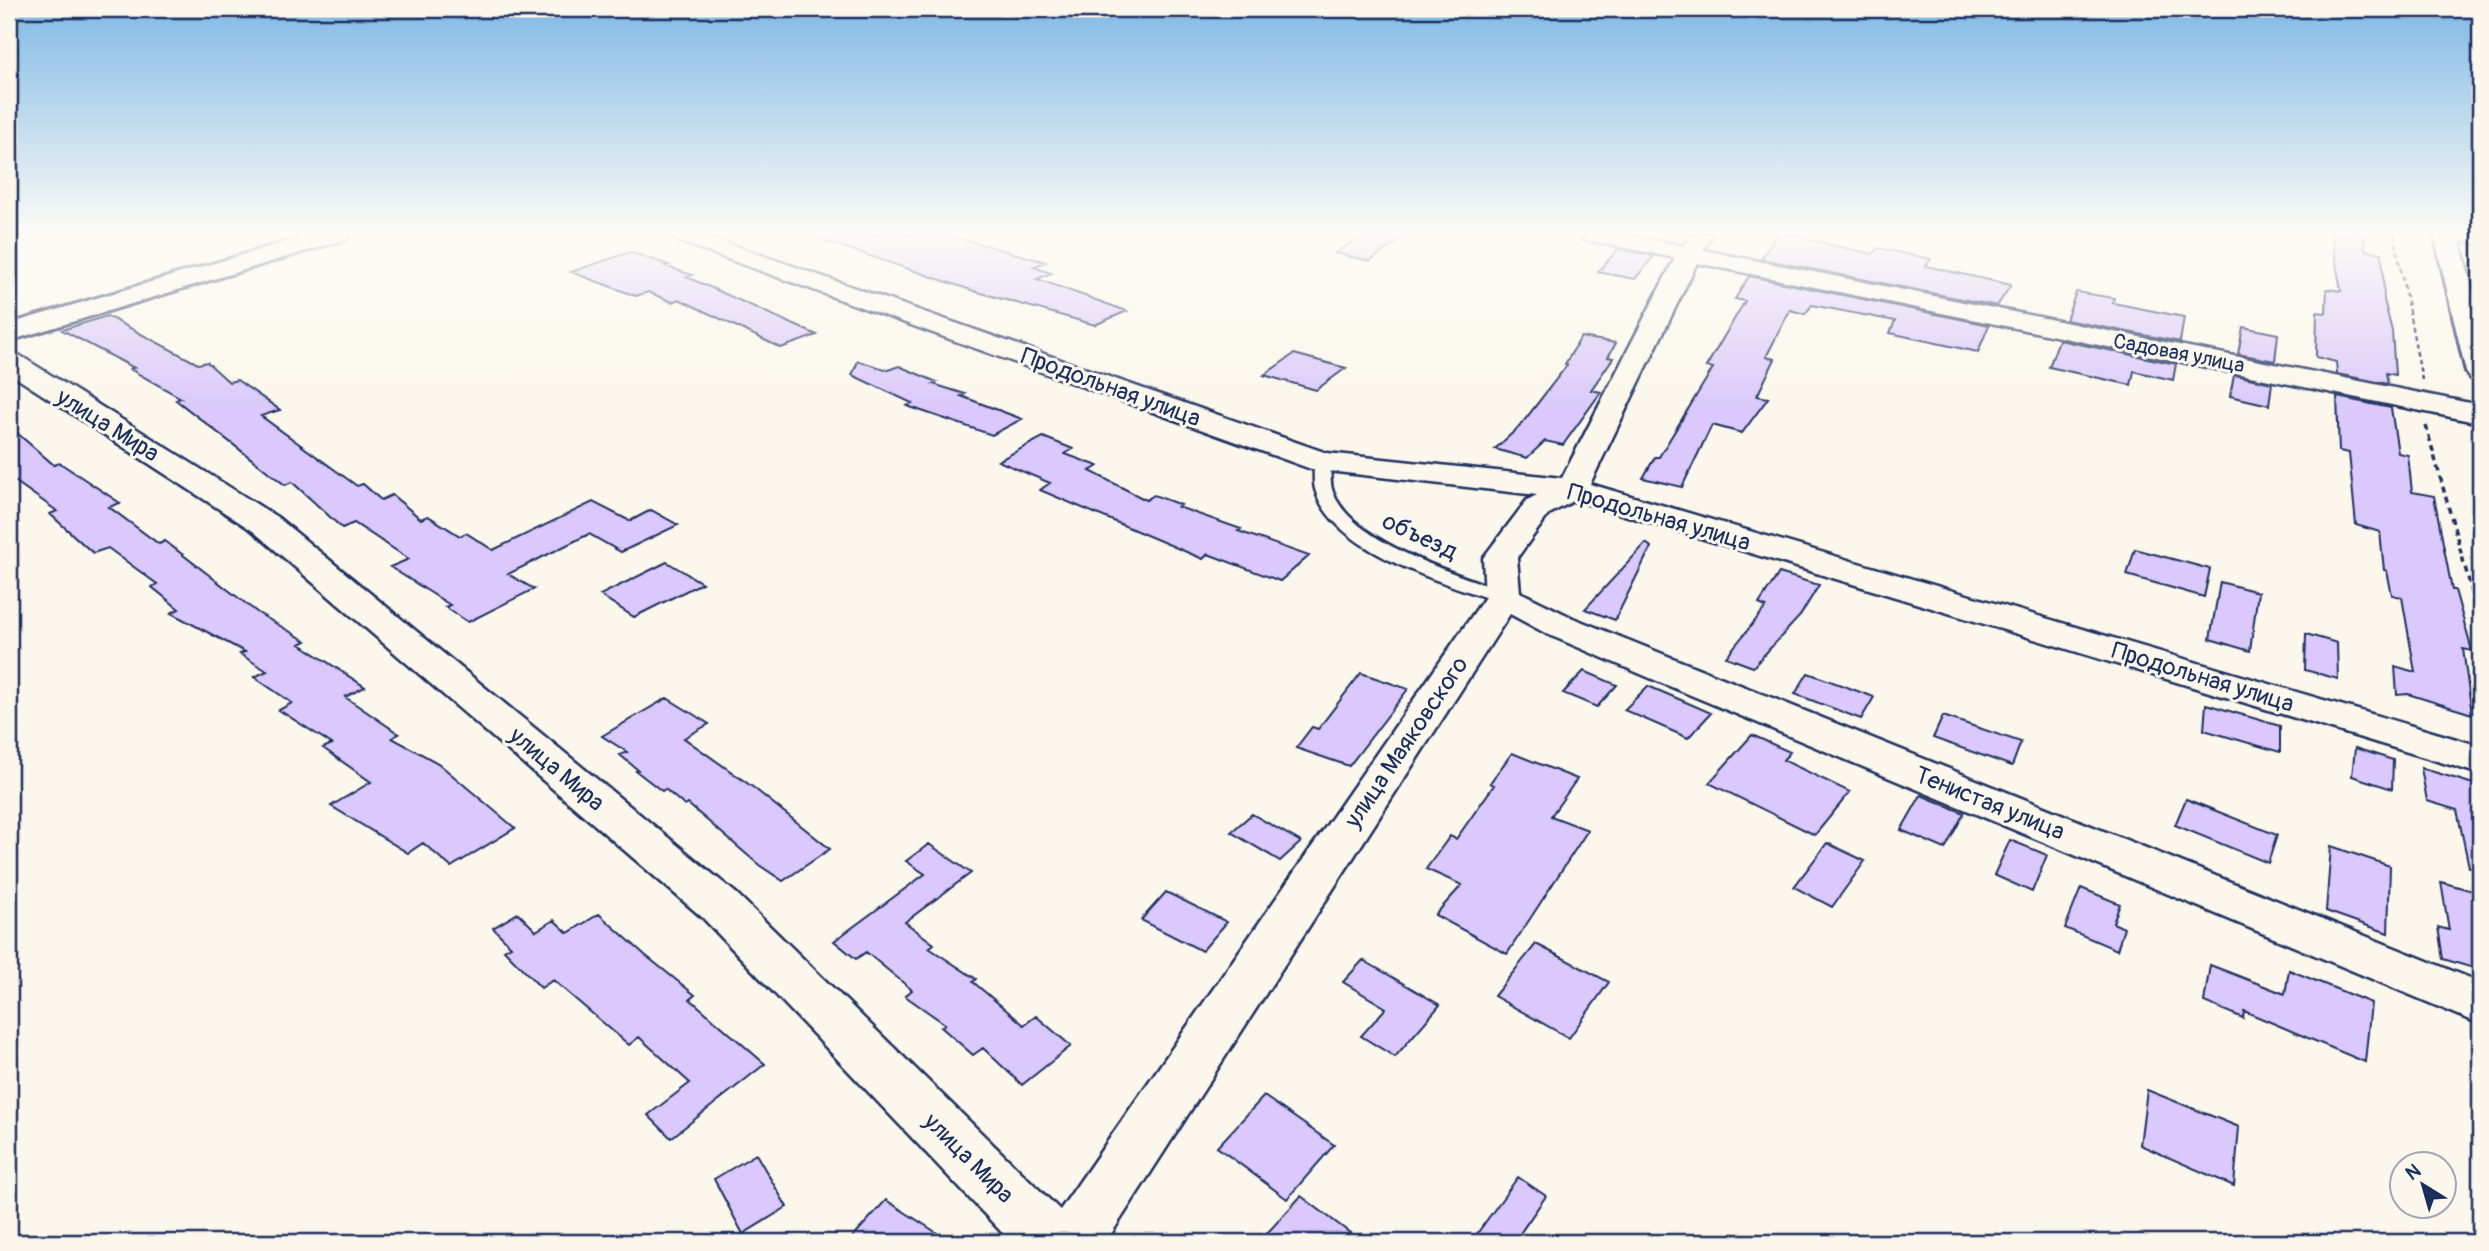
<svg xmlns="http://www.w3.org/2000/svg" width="2489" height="1251" font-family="Pangolin,sans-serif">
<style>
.building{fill:#dac9fa;stroke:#1b2f5e;stroke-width:2}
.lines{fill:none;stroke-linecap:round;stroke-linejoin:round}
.service-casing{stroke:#1b2f5e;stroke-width:5}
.minor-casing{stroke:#1b2f5e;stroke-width:5}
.tertiary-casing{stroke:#1b2f5e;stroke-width:6}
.secondary-casing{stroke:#1b2f5e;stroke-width:6}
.path-far1{stroke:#1b2f5e;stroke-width:2.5;stroke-dasharray:5 3.5;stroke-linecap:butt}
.path{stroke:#1b2f5e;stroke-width:3.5;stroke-dasharray:6 4.5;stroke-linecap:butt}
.service{fill:#fbf7ec;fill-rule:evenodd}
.minor{fill:#fbf7ec;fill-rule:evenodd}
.tertiary{fill:#fbf7ec;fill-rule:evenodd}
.secondary{fill:#fbf7ec;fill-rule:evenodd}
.labels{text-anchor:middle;stroke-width:6;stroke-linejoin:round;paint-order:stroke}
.far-street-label{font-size:21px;fill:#1b2f5e;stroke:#fbf7ec}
.street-label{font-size:24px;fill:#1b2f5e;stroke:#fbf7ec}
</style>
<rect width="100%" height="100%" fill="#fbf7ec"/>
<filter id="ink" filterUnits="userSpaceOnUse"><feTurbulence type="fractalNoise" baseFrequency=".0143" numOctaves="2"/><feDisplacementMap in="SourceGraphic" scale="14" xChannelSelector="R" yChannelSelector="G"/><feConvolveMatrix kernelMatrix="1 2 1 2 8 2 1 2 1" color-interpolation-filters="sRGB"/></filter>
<g filter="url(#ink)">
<path class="building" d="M822,234h123l101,28 -13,5 18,6 -14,6 90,32 -32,14 -121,-34 -113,-38 -40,-13z
M1364,234h45l-39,27 -35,-8z
M1777,234h33l-4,5 67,15 5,-6 53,11 -5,7 85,19 -14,21 -236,-47z
M2331,234h32l2,16 17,3 2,47 8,31 3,44 -9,-2 2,11 -51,-10 -1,-12 -20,-5 1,-45 9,1 1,-24 14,2z
M1618,249l36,7 -19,23 -37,-7z
M630,252l39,13 -4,1 27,9 -5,2 130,58 -36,13 -102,-49 -7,3 -24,-10 -12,4 -65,-24z
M1749,276l240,49 -11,27 -88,-19 5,-12 -83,-16 -7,9 -15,-4 -24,47 9,2 -18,37 11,2 -26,35 -30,-8 -30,62 -39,-9 12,-21h4l54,-89 -7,-1 39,-66 -10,-2z
M2076,292l38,6 -1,5 71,14 -4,25 -114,-22z
M107,316l91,48 9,-2 22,20 8,-2 43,30 -19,6 96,70 6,-2 18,16 11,-5 29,24 7,-3 32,20 6,-3 27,17 100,-48 37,19 21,-11 27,15 -57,27 -32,-18 -81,40 26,15 -66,33 -23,-15 5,-2 -60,-38 19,-8 -55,-36 -12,5 -50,-46 -7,3 -109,-85 5,-2 -51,-29 4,-1 -72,-38z
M2243,327l35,7 -3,27 -37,-7z
M1581,337l35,6 -8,14 5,1 -22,32 10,2 -38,53 -18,-4 -18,17 -32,-9 25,-23 47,-61 -2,-1z
M2059,340l117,24 -3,16 -39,-9 -3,14 -82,-18z
M1294,354l52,14 -30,22 -52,-15z
M858,361l30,9 11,-4 38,16 -4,2 32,10 -4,2 61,23 -30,16 -85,-29 5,-3 -60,-28z
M2234,375l38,8 -3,22 -39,-9z
M2337,397l54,11 7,45 10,2 4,37 22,4 18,94h3l17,61 -9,-2 9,65 -64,-20 -11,1 -2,-29 20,6 -13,-75 -10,-2 -5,-24 -3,-1 -4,-38 -24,-7 -7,-72 -10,-2z
M9,426l45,39 6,-2 60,40 -11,4 50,37 6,-3 93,72 48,28 -6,3 65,43 -20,10 54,37 -7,4 46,25 77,65 -64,39 -28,-24 -15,10 -77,-47 40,-24 -48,-34 9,-4 -53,-34 13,-7 -38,-26 13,-6 -27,-17 5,-2 -74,-39 8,-4 -27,-22 5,-3 -49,-36 -15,5 -43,-39 7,-3 -48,-34z
M1043,437l30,12 -8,5 33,12 -8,5 56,29 8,-5 27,10 -3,2 63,22 -3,2 71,25 -29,25 -72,-27 -5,5 -163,-69 10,-7 -52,-22z
M1646,543l5,4 -36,73 -30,-11z
M2135,549l75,20 -6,28 -77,-22z
M667,562l35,21 -68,34 -34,-22z
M1779,573l40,12 -19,31 -47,51 -27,-10 40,-50 -7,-3z
M2220,582l38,10 -8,59 -40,-12z
M2306,634l31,9 1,36 -33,-9z
M1584,671l33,14 -20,22 -34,-14z
M1361,673l47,16 -59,77 -53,-18 16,-21 6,2z
M1808,673l66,24 -13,22 -66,-25z
M1648,686l40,17 23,10 -23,25 -64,-28z
M667,698l42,26 -25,14 70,50 76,61 -47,32 -24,-16 -71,-61 -3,2 -20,-17 -3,2 -26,-20 2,-1 -18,-15 7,-3 -25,-16z
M2206,704l74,22v26l-76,-22z
M1943,716l78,26 -9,24 -79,-28z
M1752,735l38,17 -7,8 67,32 -35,43 -106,-52z
M2355,748l38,12 -1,29 -40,-13z
M1512,753l65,26 -26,37 37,14 -81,124 -72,-39 27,-30 -36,-16 24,-33 6,3 38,-54 -4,-2z
M2421,768l59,18v80l-11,1 -12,-57 -30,-9z
M1921,795l43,18 -19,36 -44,-19z
M2186,799l91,36 -9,28 -93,-38z
M1252,814l49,28 -21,19 -49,-29z
M2010,840l37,15 -15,37 -38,-17z
M1827,843l38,18 -33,46 -38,-20z
M929,844l42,29 -66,49 29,22 -5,4 47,31 -3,3 51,43 12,-9 35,30 -49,39 -39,-37 -10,7 -32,-28 4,-3 -40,-28 7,-6 -46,-38 -10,7 -22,-18 91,-67 -19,-13z
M2331,846l59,20 -2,67 -62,-22z
M2441,882l39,11v77l-37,-11 -5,-32 11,3z
M2081,888l39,16 -7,19 11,5 -7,22 -52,-22z
M1166,892l61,30 -25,29 -61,-31z
M518,913l18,18 18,-11 14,13 31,-19 46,41 50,40 -5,4 75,65 -94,74 -23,-23 42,-32 -51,-46 -10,8 -76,-65 -12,8 -37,-38 7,-4 -18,-18z
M1536,944l73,38 -40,56 -75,-42z
M1363,960l77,45 -45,52 -34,-21 25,-28 -43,-26z
M2210,965l75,29 4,-24 82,33 -6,59 -121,-51 -1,7 -39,-16z
M2147,1090l92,37 -5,59 -94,-41z
M1264,1096l70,49 -47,54 -70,-52z
M756,1154l31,53 -44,27 -29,-55z
M1518,1177l28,19 -32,46h-43z
M1301,1196l61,46h-103z
M886,1200l65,42h-103z"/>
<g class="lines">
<g class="service-casing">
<path id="service" d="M1322,457l8,5c1,8 0,19 2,27 16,54 130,87 178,104l2,4 -2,4h-14c-53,-19 -163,-49 -181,-112 -2,-8 -1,-19 -1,-27z"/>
</g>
<g class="minor-casing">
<path id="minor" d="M669,234h32l626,219 235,25 113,-220 -93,-19 -3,-5h44l60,12 8,-12h22l-10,16 777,155v18l-783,-160 -107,221 890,262v28l-905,-274 -26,14 -32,44 3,34 53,26 907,364v42l-823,-343 -110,-47 -37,-20 -404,628h-95l-308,-324 -450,-387 -244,-158v-20l10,2 258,162 460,377 323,316 425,-613 -2,-39 44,-58 10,-5 -226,-26 -639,-230z"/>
</g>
<g class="tertiary-casing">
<path id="tertiary" d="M313,234h37l-4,5 -337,102v-17z
M2450,234h30v10l-26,-5z"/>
</g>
<g class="secondary-casing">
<path id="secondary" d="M2434,234h24l22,85v62l-10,-3 -4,-6z"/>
</g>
<path class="path-far1" d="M2394,234l28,146"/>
<path class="path" d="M2426,426l54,195"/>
<use href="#service" class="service"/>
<use href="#minor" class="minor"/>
<use href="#tertiary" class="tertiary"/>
<use href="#secondary" class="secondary"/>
</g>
</g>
<linearGradient id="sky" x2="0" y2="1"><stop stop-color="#80b9e6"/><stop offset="0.57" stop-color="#fdfbf6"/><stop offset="1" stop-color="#fdfbf6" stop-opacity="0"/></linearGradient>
<rect width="2489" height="409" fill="url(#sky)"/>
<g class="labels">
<g class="far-street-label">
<text transform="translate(2179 353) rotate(11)" y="7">Садовая улица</text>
</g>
<g class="street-label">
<text transform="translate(1111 387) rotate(20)" y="8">Продольная улица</text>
<text transform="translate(108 425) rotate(32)" y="8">улица Мира</text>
<text transform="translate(1659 517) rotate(16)" y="8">Продольная улица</text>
<text transform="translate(1420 536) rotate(25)" y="8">объезд</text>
<text transform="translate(2203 677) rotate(17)" y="8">Продольная улица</text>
<text transform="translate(1406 742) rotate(-56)" y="8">улица Маяковского</text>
<text transform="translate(557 769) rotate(40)" y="8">улица Мира</text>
<text transform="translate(1990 803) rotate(22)" y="8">Тенистая улица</text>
<text transform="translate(969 1158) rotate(45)" y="8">улица Мира</text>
</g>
</g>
<rect width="2489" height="1251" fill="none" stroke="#fbf7ec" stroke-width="35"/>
<rect x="18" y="18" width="2454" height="1216" fill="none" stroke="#1b2f5e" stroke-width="2.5" filter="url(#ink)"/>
<g transform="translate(2423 1185) rotate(323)"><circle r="33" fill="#fbf7ec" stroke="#a1a7b3" stroke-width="2"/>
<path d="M0-5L12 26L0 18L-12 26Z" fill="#1b2f5e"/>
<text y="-10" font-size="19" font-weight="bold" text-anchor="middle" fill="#1b2f5e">N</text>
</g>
</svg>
